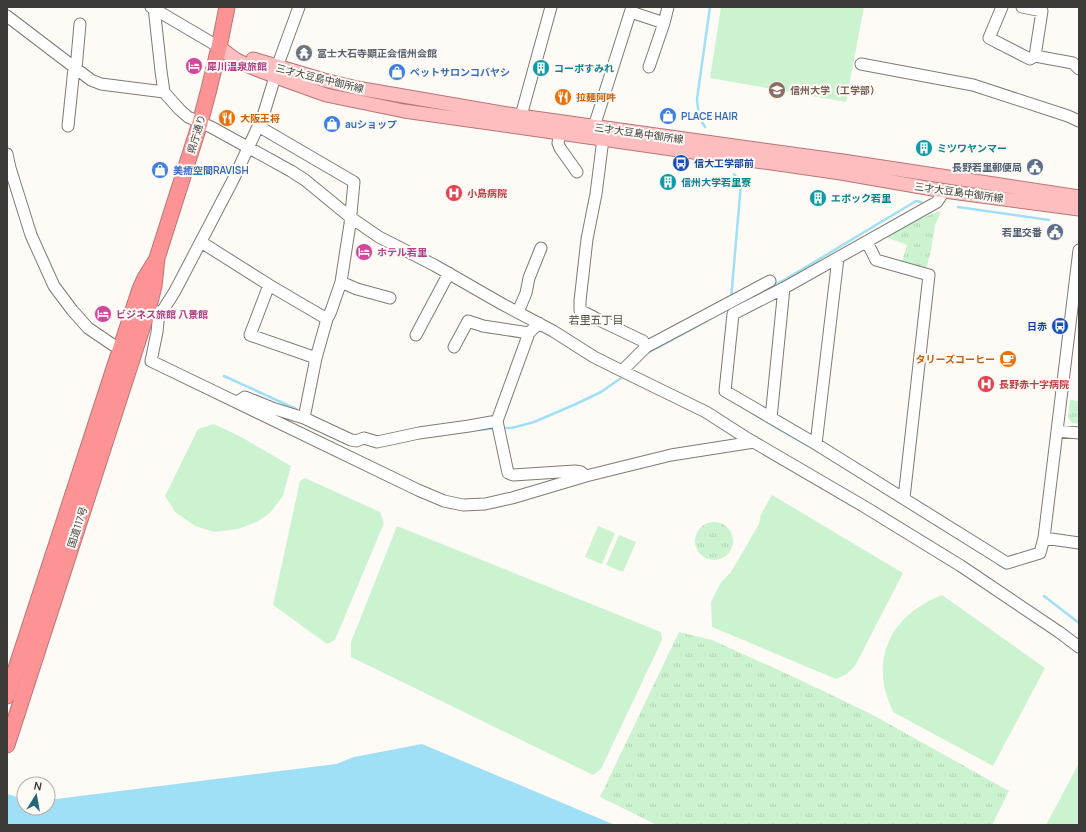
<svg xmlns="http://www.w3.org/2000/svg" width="1086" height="832" font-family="Manrope,'Noto Sans JP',sans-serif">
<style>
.grass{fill:url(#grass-tufts)}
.pitch{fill:#ccf3cf}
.water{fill:#a0e0f6}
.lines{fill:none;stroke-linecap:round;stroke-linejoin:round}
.stream{stroke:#a0e0f6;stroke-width:2.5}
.minor-casing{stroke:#7f7b74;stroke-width:13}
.major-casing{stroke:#ba7474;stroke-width:15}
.highway-casing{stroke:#ba7474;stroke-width:17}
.minor{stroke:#fff;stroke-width:11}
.major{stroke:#febebf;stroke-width:13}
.highway{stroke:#fd9394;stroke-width:15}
.labels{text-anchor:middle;stroke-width:4;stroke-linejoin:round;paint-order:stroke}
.worship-label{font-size:10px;font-weight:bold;fill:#5b616d;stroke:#fefbf7;text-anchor:start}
.hotel-label{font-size:10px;font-weight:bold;fill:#b23c85;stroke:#fefbf7;text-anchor:start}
.culture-label{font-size:10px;font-weight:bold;fill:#0d838f;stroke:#fefbf7;text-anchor:start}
.shop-label{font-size:10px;font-weight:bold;fill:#366cbe;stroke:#fefbf7;text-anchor:start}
.street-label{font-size:10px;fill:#3d3b38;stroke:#fefbf7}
.education-label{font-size:10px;font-weight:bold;fill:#785e54;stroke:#fefbf7;text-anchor:start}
.food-label{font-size:10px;font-weight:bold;fill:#c56008;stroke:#fefbf7;text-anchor:start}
.transit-label{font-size:10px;font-weight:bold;fill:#164399;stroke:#fefbf7;text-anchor:start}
.service-label{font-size:10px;font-weight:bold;fill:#4e5e75;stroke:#fefbf7;text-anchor:end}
.health-label{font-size:10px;font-weight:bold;fill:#be3a42;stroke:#fefbf7;text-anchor:start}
.neighbourhood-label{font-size:11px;fill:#514d47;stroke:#fefbf7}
</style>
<defs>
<pattern id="grass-tufts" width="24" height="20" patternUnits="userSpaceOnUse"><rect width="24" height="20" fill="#ccf3cf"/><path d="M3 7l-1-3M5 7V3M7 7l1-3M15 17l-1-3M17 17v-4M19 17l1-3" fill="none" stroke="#b0d1b2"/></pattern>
</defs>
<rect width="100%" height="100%" fill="#fefbf7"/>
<path class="grass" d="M941,211l-6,15 -4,24 -5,20 -25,-5 6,-20 -21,-8 28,-17z
M1070,400l9,1v23l-7,-1 -4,-6z
M695 541a19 19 0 1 1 38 0a19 19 0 1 1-38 0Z
M679,632l33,8 82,37 77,37 138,77 -17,34h-335l-57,-28z"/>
<path class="pitch" d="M721,7h143l-18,95 -136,-24z
M214,424l29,14 48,28 -8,30 -13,17 -13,9 -19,7 -24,3 -19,-6 -20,-14 -10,-16 33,-67z
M305,478l75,34 4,11 -49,117 -8,4 -54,-39 27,-124z
M772,495l131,78 -48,93 -8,8 -11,5 -124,-52 -1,-25 10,-20 10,-10 28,-48 2,-10z
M397,526l264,106 1,8 -61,129 -8,6 -242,-118v-15z
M598,526l17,7 -13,31 -17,-7z
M619,535l17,7 -13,30 -17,-7z
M942,595l103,73 -52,98 -100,-54c-3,-8 -7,-17 -9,-26 -7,-45 18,-75 58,-91z
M1079,763v62h-33z"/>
<path class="water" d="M422,744l193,81h-608v-31l17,5v9h24v-8l288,-36 18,-7z"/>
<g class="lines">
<path class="stream" d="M705,127l-6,-10 -2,-18 13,-92
M958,207l91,13
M760,292l26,-13 130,-78 5,1
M731,299l10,-115 -7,-10
M646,354l61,-33
M224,376l72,33
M751,412l24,15 44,25
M501,428h11l22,-6 42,-18 25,-12 20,-14
M479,430l17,-2
M999,565l7,4
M1044,596l35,27"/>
<g class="minor-casing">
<path id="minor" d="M151,7l68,40
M154,7l7,64 3,21 15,17 9,8 23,10 80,44 14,9 45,37 29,20 55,28 68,39 51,27 41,26 28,14 84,41 39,25 120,70 96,59 98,66 20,15
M1002,7l-13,31 41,21 5,-3 38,7 6,6
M1022,7l20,4 -7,45
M631,12l33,11 4,-16
M7,16l84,64 10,4 63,8
M861,64l112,21 95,31 11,5
M277,67l22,-60
M649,67l15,-44
M76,69l4,-45
M275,77l-12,39 -29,62 -59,113 -12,19 -4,2 -2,20 -6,29 267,129 26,11 19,4 22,-1 27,-6 74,-22 85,-21 83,-13
M519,123l32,-116
M68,126l6,-58
M258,126l96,56 -4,42 -9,58 -10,29 -4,8 -11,39 -12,60
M604,131l-8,63 -9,45 -7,62v9l21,11 42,20 3,6 -24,24
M560,133l-2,10 2,5 17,24
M592,133l40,-126
M7,154l3,14 21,67 23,51 18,24 16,18 25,17
M944,191l-7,11 -153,86 -51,26 -8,77 91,53 191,119 33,-10 4,-15 35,-288
M201,242l68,43 58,34
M867,242l9,18 53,15 -25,223
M341,282l16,7 33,9
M269,285l-19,50 66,23
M518,312l8,-19 3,-15 12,-30
M539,323l-10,10 -32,88 11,52 5,2 62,-4 6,1 5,4
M416,335l33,-62
M454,347l14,-26 15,5 46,7
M646,347l124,-66
M237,402l8,-5 30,12 29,9 47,22 5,1 8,-3 13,4 42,-9 50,-7 28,-5
M771,418l13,-130
M1057,431l22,2
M816,444l22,-186
M1044,538l35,5"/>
</g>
<g class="major-casing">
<path id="major" d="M219,47l16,12 18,9 34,13 39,14 78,16 437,62 103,18 135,18
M253,59l71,21 33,8 163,28 323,45 236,36"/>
</g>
<g class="highway-casing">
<path id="highway" d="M7,696l133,-407 5,-11 10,-16
M7,745l141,-435 6,-24 3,-28 43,-135 9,-34 10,-42 8,-40"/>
</g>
<use href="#minor" class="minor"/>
<use href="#major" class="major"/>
<use href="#highway" class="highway"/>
</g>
<defs>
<g id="temple-disc" transform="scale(0.9)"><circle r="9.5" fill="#6b7280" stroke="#fefbf7"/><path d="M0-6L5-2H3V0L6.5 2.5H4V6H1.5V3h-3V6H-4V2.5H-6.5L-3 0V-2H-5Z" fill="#fff"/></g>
<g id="hotel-disc" transform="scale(0.9)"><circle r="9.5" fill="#d1479c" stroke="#fefbf7"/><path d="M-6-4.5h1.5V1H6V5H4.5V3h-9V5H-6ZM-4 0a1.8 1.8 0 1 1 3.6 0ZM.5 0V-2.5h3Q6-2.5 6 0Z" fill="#fff"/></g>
<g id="building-disc" transform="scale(0.9)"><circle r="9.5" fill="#0f9aa8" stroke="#fefbf7"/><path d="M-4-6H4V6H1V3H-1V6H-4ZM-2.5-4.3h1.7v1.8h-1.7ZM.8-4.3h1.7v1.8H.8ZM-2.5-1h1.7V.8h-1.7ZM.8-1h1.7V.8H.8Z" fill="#fff"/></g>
<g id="shop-disc" transform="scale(0.9)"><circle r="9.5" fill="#3f7fe0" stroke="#fefbf7"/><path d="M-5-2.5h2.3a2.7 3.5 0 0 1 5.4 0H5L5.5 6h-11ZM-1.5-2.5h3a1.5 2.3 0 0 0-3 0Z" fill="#fff"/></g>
<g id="university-disc" transform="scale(0.9)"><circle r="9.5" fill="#8d6e63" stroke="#fefbf7"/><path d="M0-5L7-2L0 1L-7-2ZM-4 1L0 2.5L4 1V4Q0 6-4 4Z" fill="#fff"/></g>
<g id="restaurant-disc" transform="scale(0.9)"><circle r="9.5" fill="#e8710a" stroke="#fefbf7"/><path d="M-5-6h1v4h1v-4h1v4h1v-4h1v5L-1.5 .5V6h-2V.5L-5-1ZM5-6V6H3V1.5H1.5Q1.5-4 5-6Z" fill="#fff"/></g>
<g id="bus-disc" transform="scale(0.9)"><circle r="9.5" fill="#1a4fb4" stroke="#fefbf7"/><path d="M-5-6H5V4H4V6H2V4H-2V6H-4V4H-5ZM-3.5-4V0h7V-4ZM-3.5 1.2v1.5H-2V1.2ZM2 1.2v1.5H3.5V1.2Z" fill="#fff"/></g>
<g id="civic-disc" transform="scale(0.9)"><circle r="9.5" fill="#5c6f8a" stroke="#fefbf7"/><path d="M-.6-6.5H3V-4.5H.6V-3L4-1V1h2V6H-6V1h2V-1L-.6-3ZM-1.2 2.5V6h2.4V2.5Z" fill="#fff"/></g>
<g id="hospital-disc" transform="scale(0.9)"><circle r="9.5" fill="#e0444e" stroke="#fefbf7"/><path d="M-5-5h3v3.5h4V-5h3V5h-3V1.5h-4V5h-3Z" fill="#fff"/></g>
<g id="cafe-disc" transform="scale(0.9)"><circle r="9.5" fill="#e8710a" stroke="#fefbf7"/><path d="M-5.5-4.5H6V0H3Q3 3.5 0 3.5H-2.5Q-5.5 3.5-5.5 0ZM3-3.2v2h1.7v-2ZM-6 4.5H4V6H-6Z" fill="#fff"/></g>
</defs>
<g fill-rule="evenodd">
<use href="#temple-disc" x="304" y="53"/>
<use href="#hotel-disc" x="194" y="66"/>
<use href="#building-disc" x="541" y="68"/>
<use href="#shop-disc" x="397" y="72"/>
<use href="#university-disc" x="777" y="90"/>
<use href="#restaurant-disc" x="563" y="97"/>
<use href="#shop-disc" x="668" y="116"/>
<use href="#restaurant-disc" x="227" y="118"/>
<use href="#shop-disc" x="332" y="124"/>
<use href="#building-disc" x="924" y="148"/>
<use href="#bus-disc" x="681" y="163"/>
<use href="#civic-disc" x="1035" y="167"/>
<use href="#shop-disc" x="160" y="170"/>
<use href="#building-disc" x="668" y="182"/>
<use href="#hospital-disc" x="454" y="193"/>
<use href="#building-disc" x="818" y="198"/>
<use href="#civic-disc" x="1055" y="232"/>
<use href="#hotel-disc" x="364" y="252"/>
<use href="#hotel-disc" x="103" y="314"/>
<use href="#bus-disc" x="1060" y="326"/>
<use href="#cafe-disc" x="1008" y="359"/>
<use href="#hospital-disc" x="986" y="384"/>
</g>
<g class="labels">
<g class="worship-label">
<text x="317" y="57">冨士大石寺顕正会信州会館</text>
</g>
<g class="hotel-label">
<text x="207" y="70">犀川温泉旅館</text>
<text x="377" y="256">ホテル若里</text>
<text x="116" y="318">ビジネス旅館 八景館</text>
</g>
<g class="culture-label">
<text x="554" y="72">コーポすみれ</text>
<text x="937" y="152">ミツワヤンマー</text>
<text x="681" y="186">信州大学若里寮</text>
<text x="831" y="202">エポック若里</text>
</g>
<g class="shop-label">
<text x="410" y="76">ペットサロンコバヤシ</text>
<text x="681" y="120">PLACE HAIR</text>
<text x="345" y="128">auショップ</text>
<text x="173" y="174">美癒空間RAVISH</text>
</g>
<g class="street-label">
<text transform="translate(320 78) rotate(14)" y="4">三才大豆島中御所線</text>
<text transform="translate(639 133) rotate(8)" y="4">三才大豆島中御所線</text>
<text transform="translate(196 134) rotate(-73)" y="4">県庁通り</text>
<text transform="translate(959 192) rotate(8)" y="4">三才大豆島中御所線</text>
<text transform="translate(77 527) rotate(-72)" y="4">国道117号</text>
</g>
<g class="education-label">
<text x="790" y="94">信州大学（工学部）</text>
</g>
<g class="food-label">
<text x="576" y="101">拉麺阿吽</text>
<text x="240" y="122">大阪王将</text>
<text x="995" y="363" text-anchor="end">タリーズコーヒー</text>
</g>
<g class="transit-label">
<text x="694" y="167">信大工学部前</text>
<text x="1047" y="330" text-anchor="end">日赤</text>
</g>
<g class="service-label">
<text x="1022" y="171">長野若里郵便局</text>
<text x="1042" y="236">若里交番</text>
</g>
<g class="health-label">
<text x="467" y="197">小島病院</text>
<text x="999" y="388">長野赤十字病院</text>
</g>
<g class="neighbourhood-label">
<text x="596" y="324">若里五丁目</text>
</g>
</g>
<rect width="1086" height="832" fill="none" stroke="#3d3b38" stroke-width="16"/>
<g transform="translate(36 796) rotate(11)"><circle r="19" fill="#fefbf7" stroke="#b1aeab"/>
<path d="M0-3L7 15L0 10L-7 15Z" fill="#236878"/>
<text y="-6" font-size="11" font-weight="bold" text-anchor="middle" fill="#3d3b38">N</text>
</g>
</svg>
